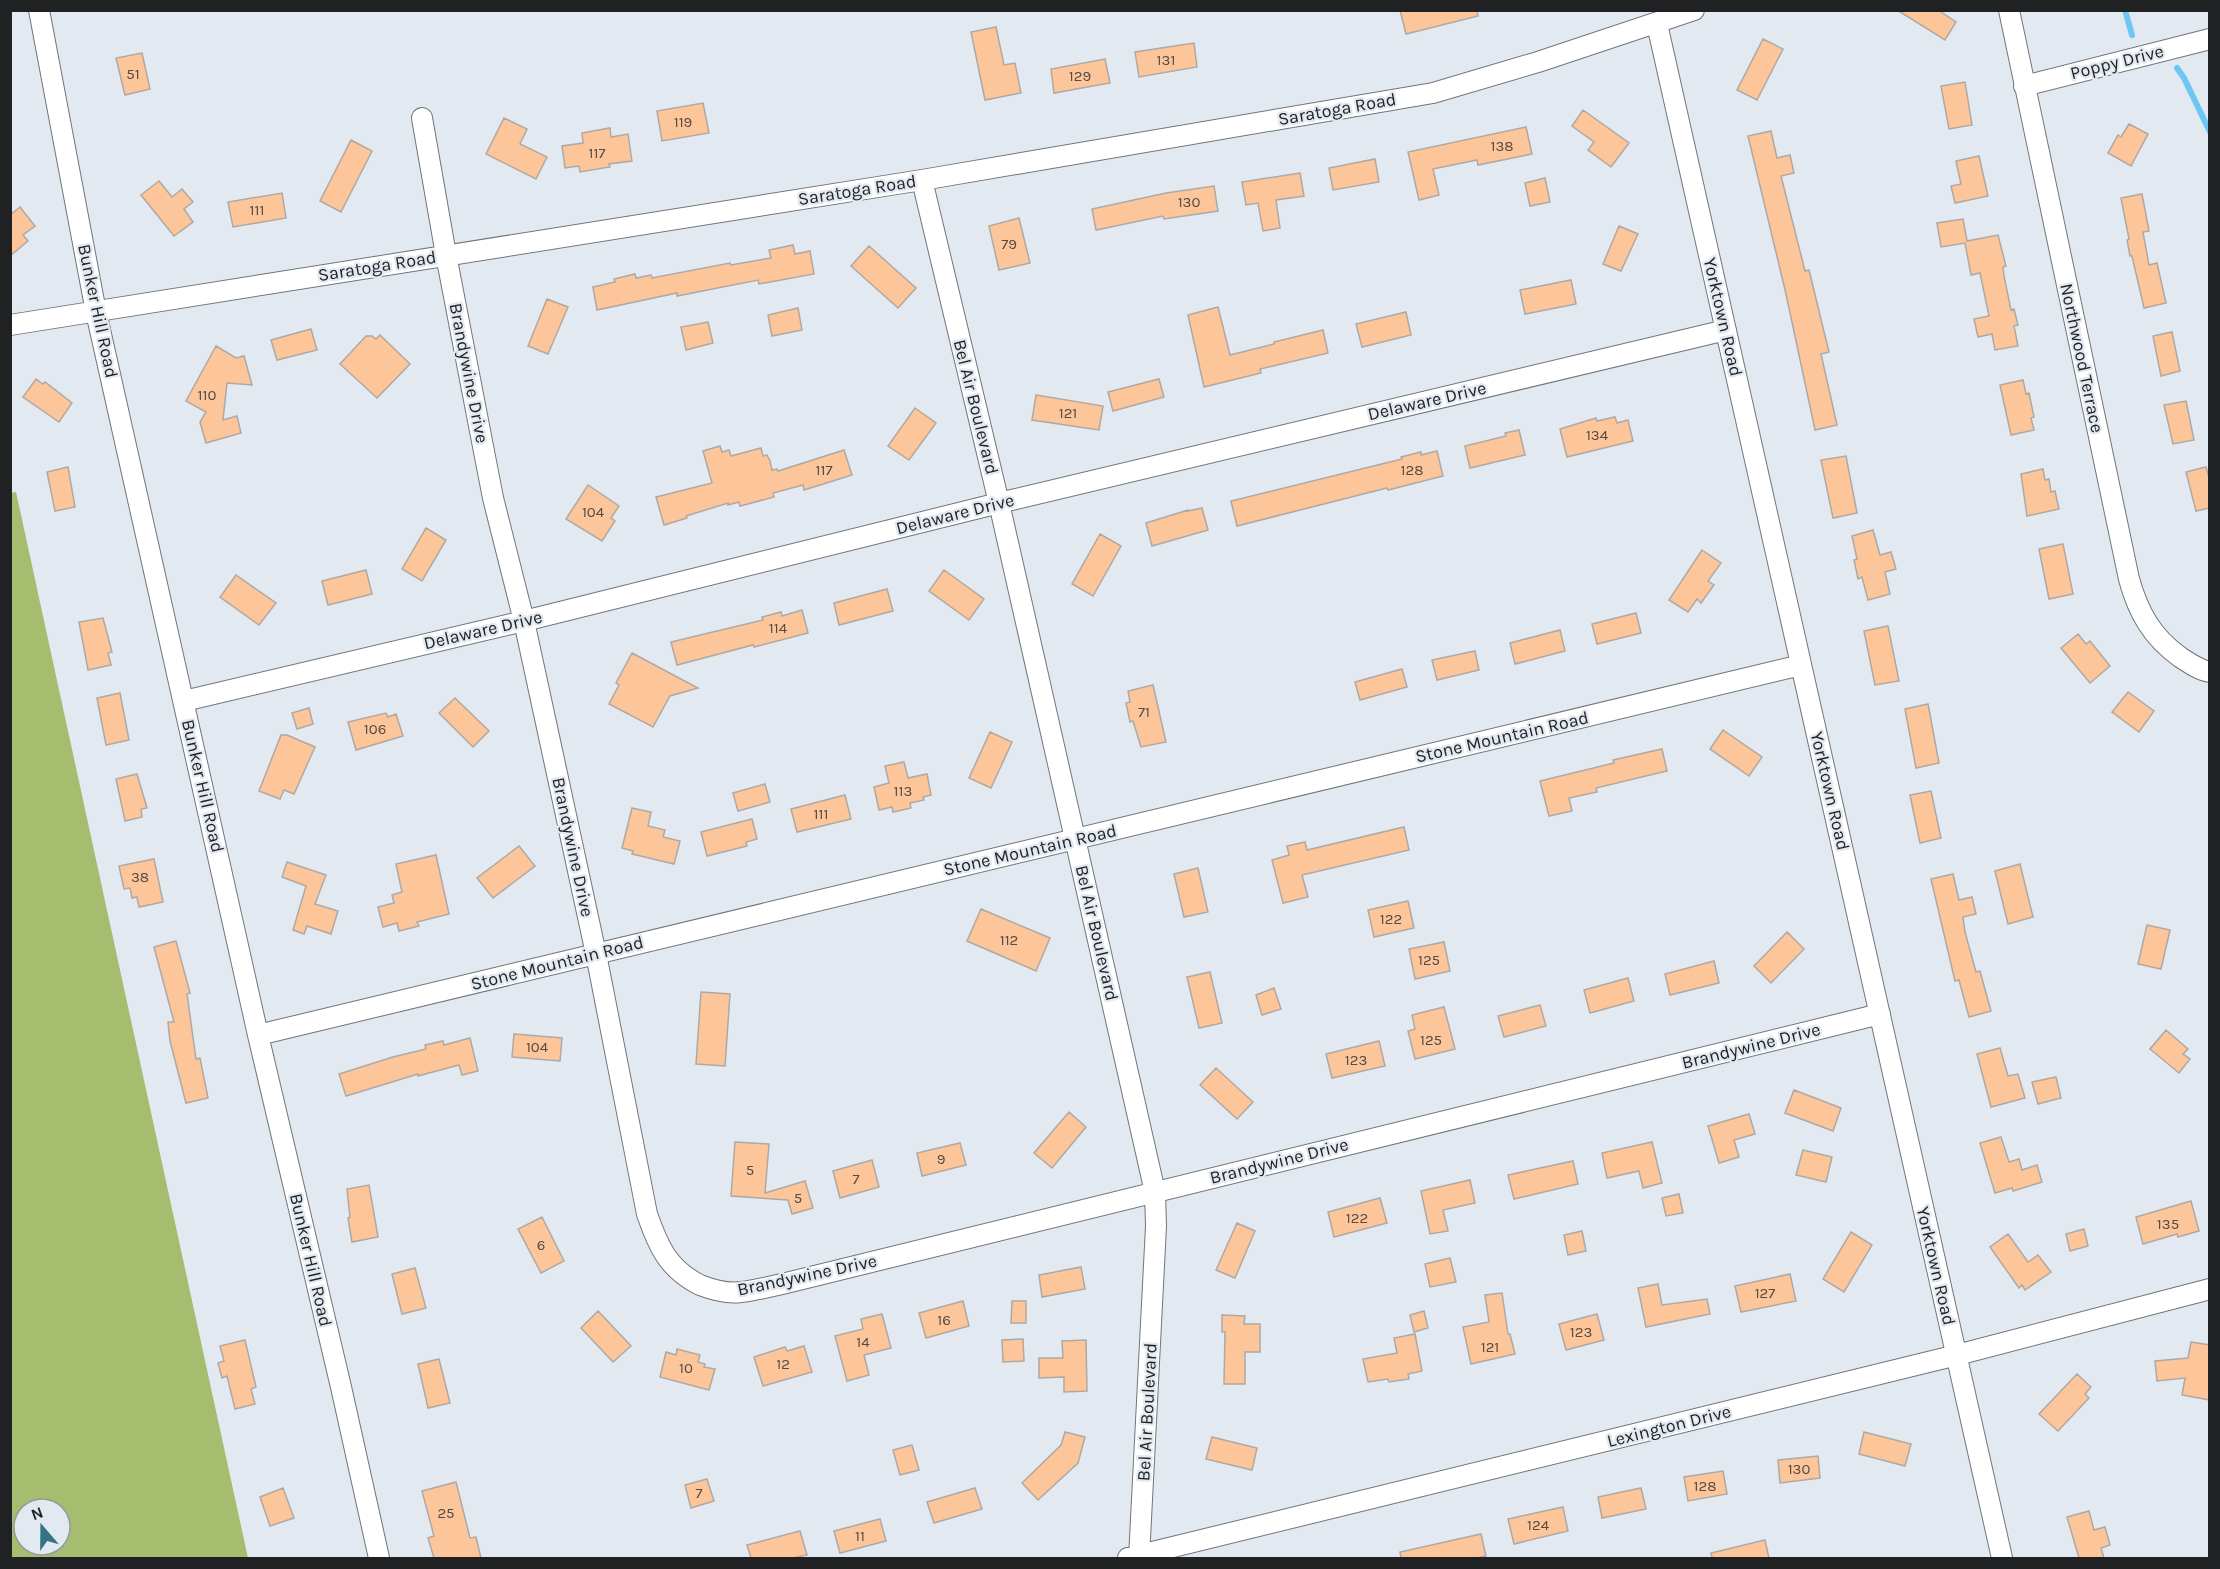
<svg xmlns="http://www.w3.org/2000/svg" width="2220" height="1569" font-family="Karla,sans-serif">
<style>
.forest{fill:#a6bd6f;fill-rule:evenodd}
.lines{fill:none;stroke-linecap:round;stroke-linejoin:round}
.stream{stroke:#6ec6f3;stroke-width:6}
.building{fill:#fdc59a;stroke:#afa8a3;stroke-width:1.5}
.street-casing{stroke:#70757b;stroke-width:22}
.street{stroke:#fff;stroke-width:20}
.labels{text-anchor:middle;stroke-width:4.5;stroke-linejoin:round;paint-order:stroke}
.number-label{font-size:15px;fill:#564a41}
.street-label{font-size:18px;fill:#1f2123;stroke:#e3e9f0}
</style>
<rect width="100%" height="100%" fill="#e3e9f0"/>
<path class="forest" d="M16,492l232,1066h-237l-1,-1065zM24,1509h36v36h-36z"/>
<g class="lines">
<path class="stream" d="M2125,10l7,25
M2177,68l7,10 26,54"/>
</g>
<path class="building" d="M1400,10h77l1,6 -72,18z
M1897,10h41l18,12 -11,18z
M996,27l8,38 11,-2 6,30 -36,7 -14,-68z
M1763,39l20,10 -26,51 -20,-10z
M1194,43l3,24 -58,10 -4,-25z
M142,53l8,36 -25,6 -9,-37z
M1105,59l5,24 -56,10 -3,-24z
M1965,82l7,43 -23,4 -8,-43z
M703,103l6,30 -47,8 -5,-30z
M1583,110l46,33 -18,24 -23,-17 6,-8 -22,-16z
M504,118l23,11 -7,15 27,13 -11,22 -50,-25z
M2129,124l19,10 -17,32 -23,-13 10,-18 3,2z
M1526,127l6,27 -54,11 -1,-5 -44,9 6,26 -20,5 -11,-48z
M610,128l1,9 17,-3 4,27 -23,3 1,3 -30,5 -1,-6 -14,2 -3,-22 21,-3 -1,-10z
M1771,131l6,27 13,-3 4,18 -13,3 24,95 4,-1 20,82 -8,2 16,71 -22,5 -29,-136 -38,-158z
M351,140l21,11 -31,61 -21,-11z
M1979,156l9,40 -33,7 -4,-17 10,-2 -5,-23z
M1375,159l4,23 -46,8 -4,-22z
M1300,173l4,23 -28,4 4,28 -17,3 -5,-28 -12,2 -4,-23z
M1545,178l5,24 -20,4 -5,-23z
M159,181l13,16 10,-8 11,13 -9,7 9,13 -19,14 -33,-41z
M1214,186l4,25 -54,8 -1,-3 -67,14 -4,-21 74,-16z
M282,193l4,25 -53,9 -5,-25z
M2142,194l7,37 -6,1 6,33 8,-2 9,40 -22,5 -12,-52h-2l-3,-16 2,-1 -8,-41z
M20,207l15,19 -12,9 5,6 -18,15v-41z
M1019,218l11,45 -31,7 -10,-44z
M1963,219l4,22 31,-6 8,31 -3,1 1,9 7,34 3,-1 4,16 -4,1 4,20 -23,4 -3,-16 -14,3 -4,-18 15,-3 -9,-43 -9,2 -6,-32 -24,4 -4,-24z
M1619,226l19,8 -17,37 -18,-7z
M793,245l2,9 15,-3 4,23 -55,10 -1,-4 -81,16v-3l-80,17 -4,-23 22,-5 -1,-3 21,-5 1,4 15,-3 1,3 78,-15 1,2 40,-7 -2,-8z
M869,246l47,42 -18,20 -47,-42z
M1571,280l5,24 -51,10 -5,-24z
M547,299l21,8 -20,47 -20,-8z
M1218,307l12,48 44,-11v-2l49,-12 5,23 -68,16 1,4 -57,14 -16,-72z
M798,308l4,22 -30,6 -4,-21z
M1406,312l5,23 -49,12 -6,-23z
M708,322l5,21 -27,7 -5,-23z
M311,329l6,21 -40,10 -6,-20z
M2172,332l8,39 -19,5 -8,-40z
M380,335l30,29 -33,34 -37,-34 26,-28h6l4,3z
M216,346l20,12 8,-2 8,29 -25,-2 -4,37 14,-4 4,17 -35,10 -6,-21 6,-10 -20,-11z
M36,379l7,5 2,-2 27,21 -13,19 -36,-25z
M1159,379l5,18 -51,14 -5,-19z
M2023,380l3,14 3,-1 5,24 -3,1 3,12 -23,5 -11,-50z
M1036,395l67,11 -4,24 -67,-10z
M2186,401l8,39 -21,4 -9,-39z
M915,408l21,15 -27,37 -21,-14z
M1615,417l2,6 11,-3 5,21 -66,16 -7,-28 36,-11 1,3z
M1519,430l6,25 -55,13 -5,-22 41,-10 -1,-3z
M720,446l2,6 7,-2 2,6 30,-8 2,8 4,-1 3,6 2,9 5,-1 1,2 66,-21 8,25 -48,15 -1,-5 -30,8 1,4 -34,9 -1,-4 -11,3v-2l-42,13 1,2 -23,7 -8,-28 56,-14 -9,-32z
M1437,451l6,25 -55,14 -1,-2 -150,38 -6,-25 171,-42 -1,-2 20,-5v3z
M1846,456l11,57 -24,5 -12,-58z
M68,467l7,40 -20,4 -8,-39z
M2206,467l4,14v27l-14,3 -10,-39z
M2043,469l2,11 4,-1 2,13 4,-1 4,18 -32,7 -6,-42z
M588,485l31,21 -8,12 4,3 -13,20 -36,-22z
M1202,508l6,22 -56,16 -6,-23 42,-13v1z
M426,528l20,12 -24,41 -20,-12z
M1873,530l7,25 11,-3 5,17 -11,3 5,22 -22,6 -6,-23 -4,2 -4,-19 3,-1 -5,-23z
M1100,534l21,12 -28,50 -21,-12z
M2063,544l10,50 -24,5 -10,-50z
M1702,550l19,13 -13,18 6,4 -13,18 -4,-4 -9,13 -19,-12z
M366,570l6,24 -44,11 -6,-24z
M944,570l40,29 -15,21 -40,-29z
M236,575l40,28 -17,22 -39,-28z
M887,589l6,22 -54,14 -5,-22z
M802,610l6,23 -54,14 -1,-2 -76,20 -6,-23 92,-22 -1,-3 19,-5 1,4z
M1636,613l5,20 -44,11 -5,-20z
M103,618l9,34 -4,1 3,12 -23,5 -9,-48z
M1888,626l11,55 -24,4 -11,-54z
M1560,630l5,21 -50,13 -5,-21z
M2078,634l8,10 4,-3 20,25 -20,17 -29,-35z
M1475,651l4,19 -42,10 -5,-20z
M632,653l66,35 -28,8 -17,31 -44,-23 10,-19 -3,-2z
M1402,669l5,18 -47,13 -5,-18z
M1153,685l13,57 -25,5 -8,-26 -3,1 -4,-19 4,-1 -2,-11z
M2128,692l26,19 -15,21 -27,-20z
M120,693l9,47 -23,5 -9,-47z
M455,698l34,33 -16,16 -34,-34z
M1928,704l11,59 -23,5 -11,-59z
M309,708l4,16 -16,5 -5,-16z
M386,713l2,4 8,-3 7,22 -47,14 -8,-28z
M1723,730l39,27 -13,19 -39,-27z
M990,732l22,10 -21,46 -22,-10z
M281,735h6l28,12 -21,47 -10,-4 -4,9 -21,-8z
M1662,749l5,22 -71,17 1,4 -28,6 3,13 -23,5 -9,-35 74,-18 -1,-3z
M904,762l4,16 19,-4 4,21 -8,2 1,3 -14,3 1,5 -18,4 -1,-5 -13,3 -5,-23 15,-4 -4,-17z
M137,774l10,34 -6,1 1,8 -17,4 -9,-42z
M765,784l5,18 -32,9 -5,-18z
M1931,791l10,47 -21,5 -10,-48z
M845,795l6,24 -54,13 -6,-23z
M632,808l19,4 -3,14 17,4 -2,7 17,4 -6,23 -42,-10 1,-3 -11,-3z
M752,819l5,20 -11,3 1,4 -40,10 -6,-24z
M1404,827l5,23 -107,25 6,22 -25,6 -11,-43 17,-5 -2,-9 18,-4 2,8z
M519,846l16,20 -42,32 -16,-20z
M436,855l13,59 -32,8 2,4 -20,5 -2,-8 -14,4 -5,-20 16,-4 -2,-8 10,-3 -6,-28z
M154,859l9,43 -24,5 -2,-10 -5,1 -2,-10 -6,1 -5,-23z
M287,862l39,13 -11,29 23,7 -7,23 -24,-8 -3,8 -11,-4 13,-44 -24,-9z
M2020,864l13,53 -25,7 -13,-53z
M1198,868l10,44 -24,5 -10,-43z
M1953,874l6,26 13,-3 4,17 -13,3 2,15 11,40 4,-1 11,40 -22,6 -10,-37 -4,1 -24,-102z
M1408,901l6,27 -40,9 -6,-27z
M981,909l69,29 -14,33 -69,-30z
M2147,925l23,5 -9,39 -23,-5z
M1787,932l17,17 -33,34 -17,-17z
M176,941l14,52 -3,1 9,65 4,-1 8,40 -22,5 -16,-62 -2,-19h6l-20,-75z
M1444,942l6,29 -35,8 -6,-30z
M1714,961l5,22 -49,12 -5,-21z
M1210,972l12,51 -23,5 -12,-51z
M1628,978l6,23 -44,12 -6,-23z
M1274,988l7,21 -19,6 -6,-20z
M701,992l29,2 -5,72 -29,-2z
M1540,1005l6,21 -42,11 -6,-21z
M1444,1007l11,42 -40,10 -7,-28 7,-2 -3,-14z
M2166,1030l22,19 -5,5 7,5 -11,14 -29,-24z
M514,1034l48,4 -2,23 -48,-4z
M470,1038l8,33 -16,4 -3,-10 -41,11v-2l-72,22 -7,-22 54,-17 33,-8 -1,-4 18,-4 1,4z
M1379,1041l6,25 -53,12 -6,-24z
M2000,1048l8,28 10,-2 7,24 -34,9 -14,-53z
M1216,1068l37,34 -16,17 -37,-34z
M2056,1077l5,21 -23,6 -6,-22z
M1794,1090l47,18 -8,23 -48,-18z
M1069,1112l17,15 -34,41 -18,-15z
M1749,1114l6,20 -21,6 5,17 -20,6 -11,-37z
M2001,1137l8,25 10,-3 3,11 15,-5 5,17 -29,9 -1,-3 -17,5 -15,-50z
M735,1142l34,2 -4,49 40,-12 8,27 -21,6 -4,-14 -57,-4z
M1652,1142l10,41 -19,5 -4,-17 -32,7 -5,-25z
M960,1143l6,22 -44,11 -5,-23z
M1803,1150l29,7 -6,25 -30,-7z
M872,1160l7,27 -39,11 -7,-27z
M1573,1161l5,23 -64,15 -6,-24z
M1470,1180l5,23 -32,7 5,21 -18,3 -9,-43z
M369,1185l9,52 -26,5 -4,-24 2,-1 -3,-28z
M1679,1194l4,19 -17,3 -4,-18z
M1380,1198l7,25 -53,14 -6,-25z
M2191,1201l8,30 -21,6 -1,-3 -34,10 -7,-27z
M542,1217l22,44 -23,12 -23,-44z
M1237,1223l18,8 -20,47 -19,-8z
M2084,1229l4,17 -18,5 -4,-17z
M1582,1231l4,20 -18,4 -4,-20z
M1851,1232l21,13 -28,47 -21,-13z
M2008,1234l20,28 10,-7 13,17 -26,18 -3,-5 -3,3 -29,-41z
M1450,1258l6,24 -26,5 -5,-23z
M1081,1267l4,22 -43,8 -3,-22z
M415,1268l11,40 -24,6 -10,-40z
M1790,1274l6,27 -55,11 -6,-26z
M1658,1284l4,21 45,-6 3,15 -64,13 -8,-39z
M1502,1293l6,41h2l5,20 -44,10 -8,-37 26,-5 -4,-27z
M963,1301l6,25 -43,12 -7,-25z
M1012,1301h14v22h-15z
M598,1311l33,35 -18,16 -32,-34z
M1424,1311l4,17 -14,4 -4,-17z
M882,1314l9,34 -27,7 5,20 -22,6 -12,-45 28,-7 -2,-10z
M1597,1314l7,26 -38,10 -7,-26z
M1222,1315l23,1 -1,8h16v28h-15v32h-21l1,-52h-3z
M1415,1334l7,37 -14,3 1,5 -20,3 -1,-3 -20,3 -5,-23 34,-6 -3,-15z
M1023,1339l1,22 -21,1 -1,-22z
M245,1340l11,47 -5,2 4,15 -20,5 -8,-33 -5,2 -4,-15 6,-2 -4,-15z
M1086,1340l1,51 -23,1v-15l-25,1v-20h24l-1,-17z
M2191,1342l19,3v55l-28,-5 3,-17 -28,3 -2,-20 33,-3z
M804,1346l8,26 -49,14 -9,-29 31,-10 2,4z
M677,1349l23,6 -2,7 7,2 -1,3 11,2 -6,21 -49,-13 6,-25 10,3z
M439,1359l11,44 -22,5 -10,-44z
M2077,1374l14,13 -6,7 4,4 -31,33 -19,-17z
M1065,1432l20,5 -7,26 -40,37 -16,-17 39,-38z
M1864,1432l47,12 -6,22 -46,-12z
M1212,1437l45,11 -5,22 -46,-11z
M912,1445l7,25 -19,5 -7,-25z
M1818,1456l2,22 -40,5 -2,-23z
M1723,1471l4,23 -39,7 -4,-24z
M707,1479l7,22 -23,7 -6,-23z
M456,1482l14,56 6,-1 5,21h-47l-6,-20 6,-2 -12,-45z
M283,1488l11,30 -24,8 -10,-29z
M975,1488l7,21 -48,14 -7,-21z
M1641,1488l5,21 -44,9 -4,-21z
M1563,1507l5,24 -54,13 -6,-25z
M2089,1511l5,19 11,-3 5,18 -9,3 3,10h-25l-12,-41z
M880,1519l6,22 -46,12 -6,-22z
M800,1531l7,24 -15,3h-41l-4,-13z
M1481,1534l5,22 -9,2h-76l-1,-6z
M1765,1540l4,18h-57l-1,-5z"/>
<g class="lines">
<g class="street-casing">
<path id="street" d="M39,10l57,302 162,723 83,352 38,171
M2009,10l120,569c9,33 23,58 51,78 9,6 19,13 30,15
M1657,24l345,1534
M2024,86l186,-47
M422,118l24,137 47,243 31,123 72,333 51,260c11,32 21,55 53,71 13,5 27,9 41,7 13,-1 27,-5 41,-8l1098,-270
M922,180l77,323 156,689 1,34 -17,332
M10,325l912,-145 511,-87 105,-31 156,-52
M184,701l340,-80 475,-118 727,-173
M258,1035l1543,-370
M1128,1558l829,-203 253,-66"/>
</g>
<use href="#street" class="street"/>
</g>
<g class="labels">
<g class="number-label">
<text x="1166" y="65">131</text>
<text x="133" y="79">51</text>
<text x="1080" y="81">129</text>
<text x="683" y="127">119</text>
<text x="1502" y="151">138</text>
<text x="597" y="158">117</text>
<text x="1189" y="207">130</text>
<text x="257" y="215">111</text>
<text x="1009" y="249">79</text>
<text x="207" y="400">110</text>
<text x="1068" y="418">121</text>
<text x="1597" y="440">134</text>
<text x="824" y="475">117</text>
<text x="1412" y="475">128</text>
<text x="593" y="517">104</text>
<text x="778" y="633">114</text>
<text x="1144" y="717">71</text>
<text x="375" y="734">106</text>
<text x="903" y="796">113</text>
<text x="821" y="819">111</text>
<text x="140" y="882">38</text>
<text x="1391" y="924">122</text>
<text x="1009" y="945">112</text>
<text x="1429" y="965">125</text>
<text x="1431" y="1045">125</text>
<text x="537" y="1052">104</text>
<text x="1356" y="1065">123</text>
<text x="941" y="1164">9</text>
<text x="750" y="1175">5</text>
<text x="856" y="1184">7</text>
<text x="798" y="1203">5</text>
<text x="1357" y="1223">122</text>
<text x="2168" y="1229">135</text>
<text x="541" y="1250">6</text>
<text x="1765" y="1298">127</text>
<text x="944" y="1325">16</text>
<text x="1581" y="1337">123</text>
<text x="863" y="1347">14</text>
<text x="1490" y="1352">121</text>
<text x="783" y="1369">12</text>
<text x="686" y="1373">10</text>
<text x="1799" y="1474">130</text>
<text x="1705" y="1491">128</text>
<text x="699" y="1498">7</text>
<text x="446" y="1518">25</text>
<text x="1538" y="1530">124</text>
<text x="860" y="1541">11</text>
</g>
<g class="street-label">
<text transform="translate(2117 62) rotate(-14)" y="6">Poppy Drive</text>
<text transform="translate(1337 109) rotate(-10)" y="6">Saratoga Road</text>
<text transform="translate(857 190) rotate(-9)" y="6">Saratoga Road</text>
<text transform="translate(377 266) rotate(-9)" y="6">Saratoga Road</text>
<text transform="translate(98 311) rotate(78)" y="6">Bunker Hill Road</text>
<text transform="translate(1723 317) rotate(77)" y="6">Yorktown Road</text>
<text transform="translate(2082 358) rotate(78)" y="6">Northwood Terrace</text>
<text transform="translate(469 373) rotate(79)" y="6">Brandywine Drive</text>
<text transform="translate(1427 401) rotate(-13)" y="6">Delaware Drive</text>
<text transform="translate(976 407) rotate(76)" y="6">Bel Air Boulevard</text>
<text transform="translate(955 514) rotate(-14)" y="6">Delaware Drive</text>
<text transform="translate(483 630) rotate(-13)" y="6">Delaware Drive</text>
<text transform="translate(1502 737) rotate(-13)" y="6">Stone Mountain Road</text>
<text transform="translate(203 786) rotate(77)" y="6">Bunker Hill Road</text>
<text transform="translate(1830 791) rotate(77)" y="6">Yorktown Road</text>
<text transform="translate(573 847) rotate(78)" y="6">Brandywine Drive</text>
<text transform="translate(1030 850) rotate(-13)" y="6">Stone Mountain Road</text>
<text transform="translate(1097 933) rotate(77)" y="6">Bel Air Boulevard</text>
<text transform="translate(557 963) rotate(-14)" y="6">Stone Mountain Road</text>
<text transform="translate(1751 1046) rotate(-14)" y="6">Brandywine Drive</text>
<text transform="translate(1279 1161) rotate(-14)" y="6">Brandywine Drive</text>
<text transform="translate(311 1260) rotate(77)" y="6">Bunker Hill Road</text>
<text transform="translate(1936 1266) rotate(77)" y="6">Yorktown Road</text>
<text transform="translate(807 1275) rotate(-12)" y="6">Brandywine Drive</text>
<text transform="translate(1147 1412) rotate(-87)" y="6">Bel Air Boulevard</text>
<text transform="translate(1669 1426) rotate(-14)" y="6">Lexington Drive</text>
</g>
</g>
<rect width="2220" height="1569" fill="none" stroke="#1f2123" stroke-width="24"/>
<g transform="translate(42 1527) rotate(340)"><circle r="28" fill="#e3e9f0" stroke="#95999e" stroke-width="1.5"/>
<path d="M0-4.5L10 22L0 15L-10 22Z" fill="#337487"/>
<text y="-9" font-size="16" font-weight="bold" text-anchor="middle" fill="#1f2123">N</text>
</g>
</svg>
